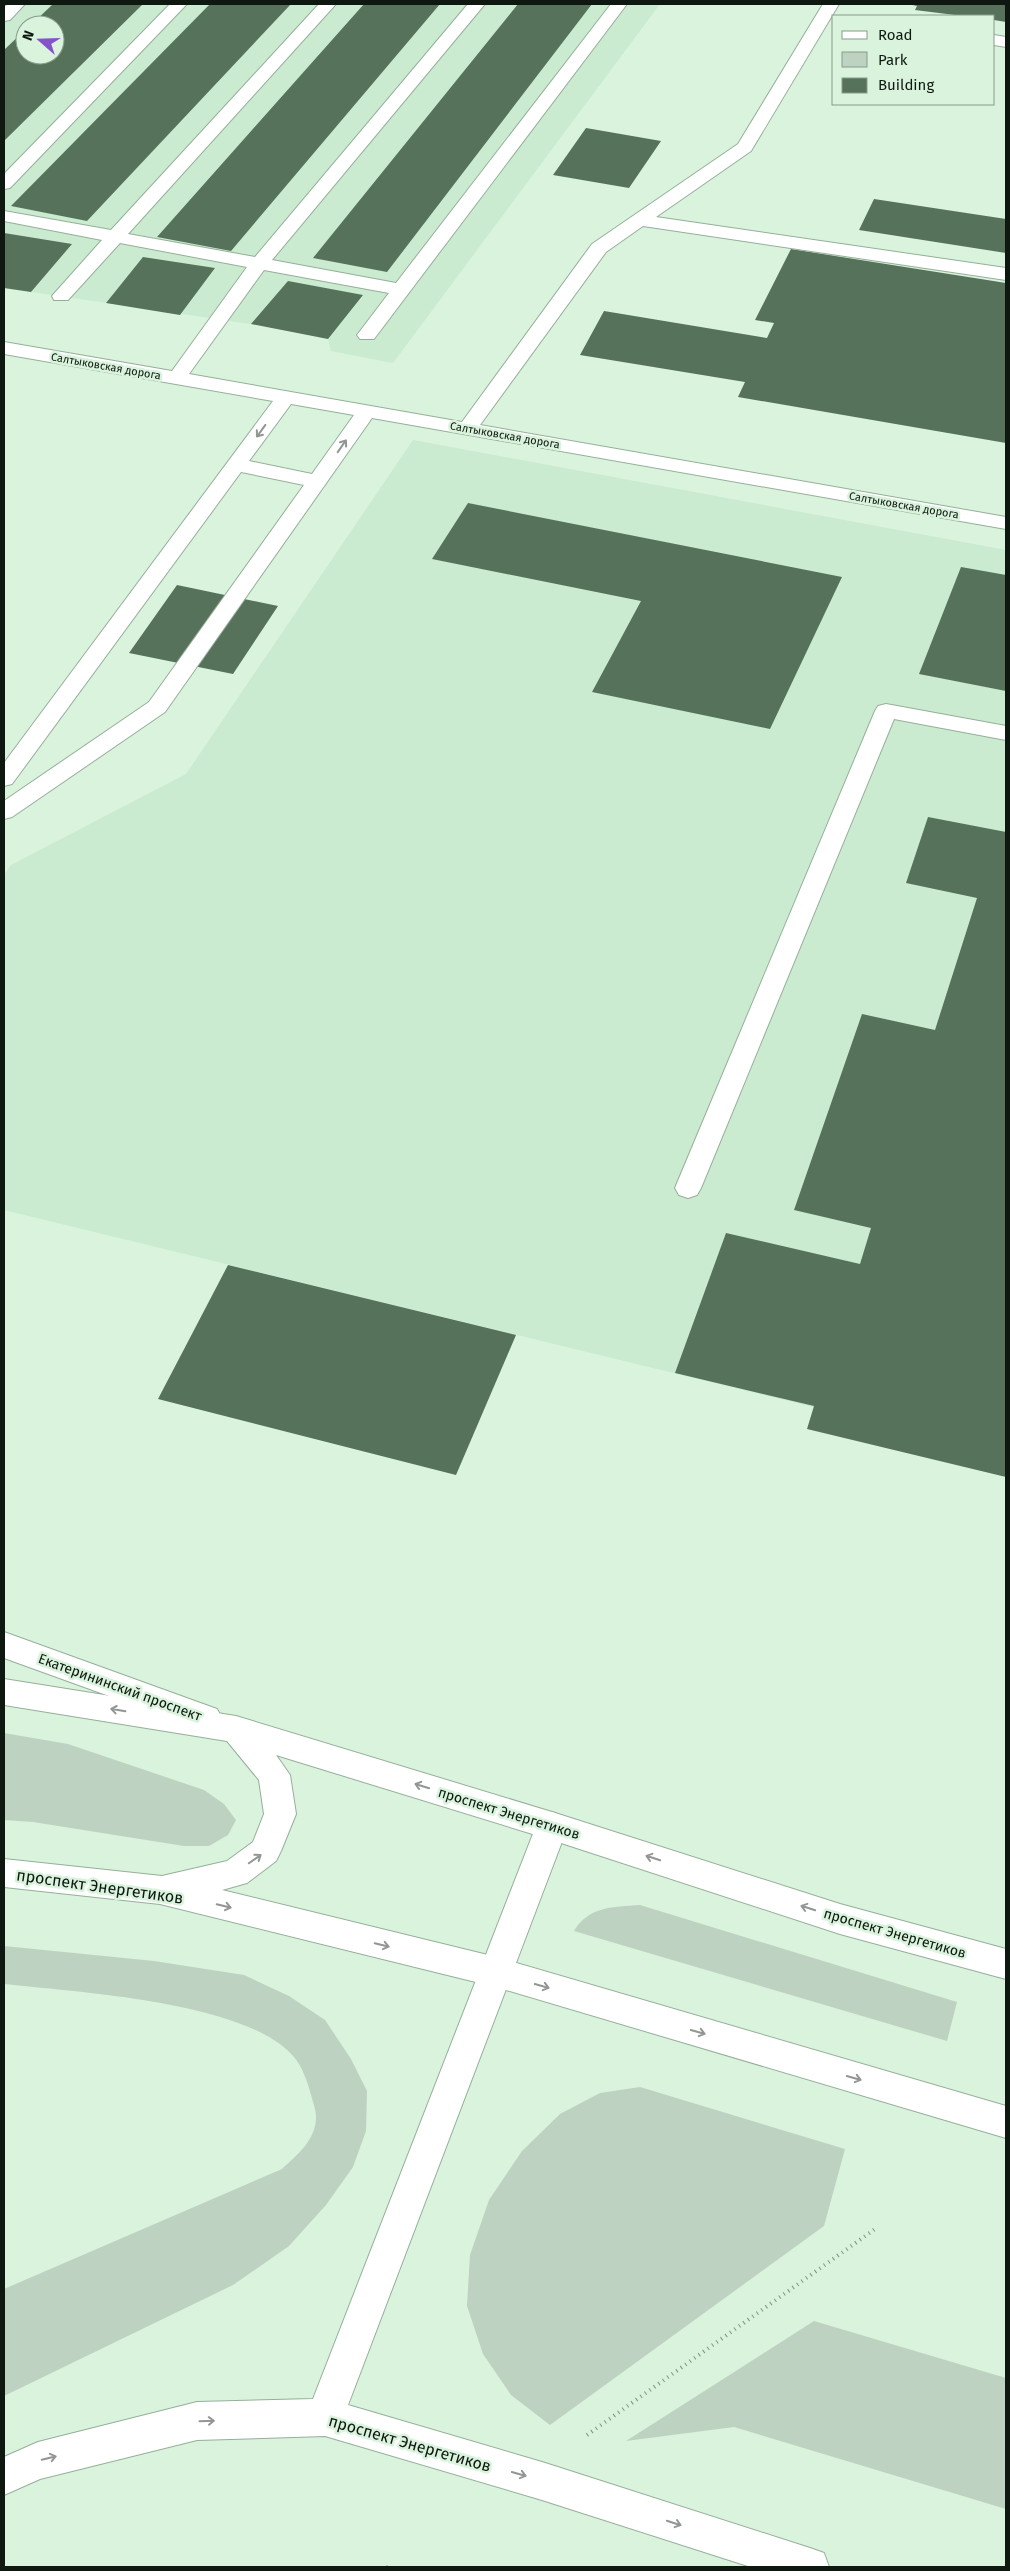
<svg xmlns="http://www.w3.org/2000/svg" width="1010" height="2571" font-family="'Fira Sans',sans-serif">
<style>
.built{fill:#caebcf;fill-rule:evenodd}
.green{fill:#bed2c1}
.building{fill:#56725b}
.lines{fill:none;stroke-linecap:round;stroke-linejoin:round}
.minor-casing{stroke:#96af9a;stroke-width:2}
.major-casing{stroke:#96af9a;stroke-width:2}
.path{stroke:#819484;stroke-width:4;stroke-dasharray:1 4.5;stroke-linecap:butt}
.minor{fill:#fff;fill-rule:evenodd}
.major{fill:#fff;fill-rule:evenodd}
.oneway{stroke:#939793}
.labels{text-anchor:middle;stroke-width:5;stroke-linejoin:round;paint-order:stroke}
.far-street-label{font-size:11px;fill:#0f1810;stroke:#d9f3dd}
.street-label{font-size:14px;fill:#0f1810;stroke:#d9f3dd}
.near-street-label{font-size:16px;fill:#0f1810;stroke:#d9f3dd}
</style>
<rect width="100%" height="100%" fill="#d9f3dd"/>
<path class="built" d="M4,4h656l-267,359 -62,-12 -3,-12 -77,-15 -247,-36zM25,25h30v30h-30z
M413,440l593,110v904l-1002,-244v-335l7,-10 175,-91z"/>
<path class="green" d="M4,1733l64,11 136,46 20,14 12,16 -8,15 -19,11h-25l-151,-24 -29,-2z
M640,1905l317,97 -10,39 -373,-110c15,-25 39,-24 66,-26z
M4,1946l150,15 90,14 45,21 36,24 26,39 16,32 -1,40 -13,36 -27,38 -37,41 -56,39 -229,111v-107l278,-120c15,-14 34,-29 34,-52 0,-7 -3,-15 -5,-22 -3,-12 -9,-29 -17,-38 -47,-56 -219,-65 -290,-73z
M640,2087l205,62 -21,77 -274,199 -39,-30 -28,-41 -16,-48 3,-51 19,-55 33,-49 38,-37 40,-21z
M814,2321l192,57v131l-272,-82 -108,14z"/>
<path class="building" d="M53,4h90l-139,137v-91l21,-20v25h30v-30h-24z
M210,4h81l-204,217 -76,-15z
M364,4h76l-209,247 -74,-14z
M518,4h74l-205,268 -74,-14z
M908,4h98v18l-12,-2v-4h-31l-48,-6 2,-4z
M586,128l75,13 -32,47 -76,-13z
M874,199l132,20v34l-147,-23z
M4,233l68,11 -41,48 -27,-4z
M791,249l215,34v160l-268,-46 7,-15 -165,-27 24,-44 163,27 7,-15 -19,-3z
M143,257l72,11 -35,47 -74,-12z
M288,281l75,14 -35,44 -77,-15z
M468,503l374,74 -72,152 -178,-37 49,-91 -209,-42z
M961,567l45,8v116l-87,-17z
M177,585l101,21 -45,68 -104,-21z
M928,817l78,15v645l-199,-48 7,-23 -139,-33 51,-140 134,31 11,-36 -77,-18 68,-196 73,16 42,-132 -71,-15z
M228,1265l288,70 -60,140 -298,-76z"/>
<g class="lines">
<g class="minor-casing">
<path id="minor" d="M8,4h17l-15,16 -6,1v-14z
M170,4h17l-177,184 -6,1v-15z
M319,4h17l-208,230 127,23 213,-253h17l-213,256 124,23 215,-279h16l-253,335h-14l-3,-4 32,-42 -125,-23 -75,104 273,48 130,-178 146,-100 85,-140h16l-88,147 -95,66 350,51v12l-363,-54 -37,26 -126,173 526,92v12l-634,-111 -207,294 -153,105 -8,2v-18l145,-99 155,-217 -63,-13 -229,312 -8,2v-23l269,-362 -269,-47v-12l168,29 75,-104 -127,-24 -52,57h-14l-2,-4 50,-56 -98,-19v-10l107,19zM291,404l63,11 -42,59 -63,-13z
M994,35l12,2v10l-12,-2z
M886,704l120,22v14l-112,-21 -193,469 -4,7 -9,3 -9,-3 -4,-7 200,-477 3,-5z
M4,1632l213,77 5,9 -5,9 -11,4 -202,-73z
M552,1812l11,4 5,10 -220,579 194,57 268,86 14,5 5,14h-78l-209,-67 -217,-64 -128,4 -157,39 -36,16v-38l34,-15 159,-40 116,-3 223,-573 5,-10z"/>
</g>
<g class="major-casing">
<path id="major" d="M4,1679l232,37 316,96 288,92 166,45v30l-166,-45 -288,-94 -276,-85 14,20 6,39 -15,37 -5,10 -29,22 -25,7 274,67 510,149v32l-510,-151 -336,-83 -156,-17v-28l158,17 65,-15 26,-19 11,-28 -5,-34 -32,-39 -223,-36z"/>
</g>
<path class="path" d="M587,2435l288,-206
M388,2567l2,-5"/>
<use href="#minor" class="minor"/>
<use href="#major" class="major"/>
</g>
<defs><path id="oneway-shaft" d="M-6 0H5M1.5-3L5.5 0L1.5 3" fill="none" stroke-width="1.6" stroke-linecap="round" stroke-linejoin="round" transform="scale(1.25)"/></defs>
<g class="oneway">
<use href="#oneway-shaft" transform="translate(261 431) rotate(126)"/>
<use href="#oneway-shaft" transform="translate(342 446) rotate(-55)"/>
<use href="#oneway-shaft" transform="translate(118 1710) rotate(-171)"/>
<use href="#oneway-shaft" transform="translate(422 1786) rotate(-163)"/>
<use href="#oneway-shaft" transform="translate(653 1858) rotate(-162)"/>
<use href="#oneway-shaft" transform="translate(255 1859) rotate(-35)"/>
<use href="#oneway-shaft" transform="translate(224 1906) rotate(14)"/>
<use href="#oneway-shaft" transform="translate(808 1908) rotate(-162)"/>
<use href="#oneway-shaft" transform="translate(382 1945) rotate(14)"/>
<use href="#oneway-shaft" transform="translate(542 1986) rotate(16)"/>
<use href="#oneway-shaft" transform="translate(698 2032) rotate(16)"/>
<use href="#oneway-shaft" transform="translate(854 2078) rotate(16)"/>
<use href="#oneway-shaft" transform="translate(207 2421) rotate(-2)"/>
<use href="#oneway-shaft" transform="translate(49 2458) rotate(-14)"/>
<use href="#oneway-shaft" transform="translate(519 2474) rotate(16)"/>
<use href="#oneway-shaft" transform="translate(674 2523) rotate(18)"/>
</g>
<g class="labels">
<g class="far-street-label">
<text transform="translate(106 366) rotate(10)" y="4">Салтыковская дорога</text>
<text transform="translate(505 435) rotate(10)" y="4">Салтыковская дорога</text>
<text transform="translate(904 505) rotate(10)" y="4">Салтыковская дорога</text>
</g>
<g class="street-label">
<text transform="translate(120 1687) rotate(20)" y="5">Екатерининский проспект</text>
<text transform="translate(509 1813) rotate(17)" y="5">проспект Энергетиков</text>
<text transform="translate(895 1933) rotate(16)" y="5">проспект Энергетиков</text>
</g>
<g class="near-street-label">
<text transform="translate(100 1886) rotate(8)" y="6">проспект Энергетиков</text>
<text transform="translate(410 2443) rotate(16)" y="6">проспект Энергетиков</text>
</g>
</g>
<rect width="1010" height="2571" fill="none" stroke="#0f1810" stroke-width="10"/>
<rect x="832" y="15" width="162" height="90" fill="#d9f3dd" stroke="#889b8b"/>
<rect x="842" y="31" width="25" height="8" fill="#ffffff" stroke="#889b8b"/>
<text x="878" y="40" font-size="15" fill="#0f1810">Road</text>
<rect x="842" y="52" width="25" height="15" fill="#bed2c1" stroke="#889b8b"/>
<text x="878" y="65" font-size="15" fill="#0f1810">Park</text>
<rect x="842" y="78" width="25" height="15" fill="#56725b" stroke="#889b8b"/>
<text x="878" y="90" font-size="15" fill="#0f1810">Building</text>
<g transform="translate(40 40) rotate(290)"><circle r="24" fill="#d9f3dd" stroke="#889b8b"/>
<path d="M0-4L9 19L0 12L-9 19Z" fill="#8453cb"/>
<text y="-8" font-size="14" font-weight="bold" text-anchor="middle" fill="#0f1810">N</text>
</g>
</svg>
